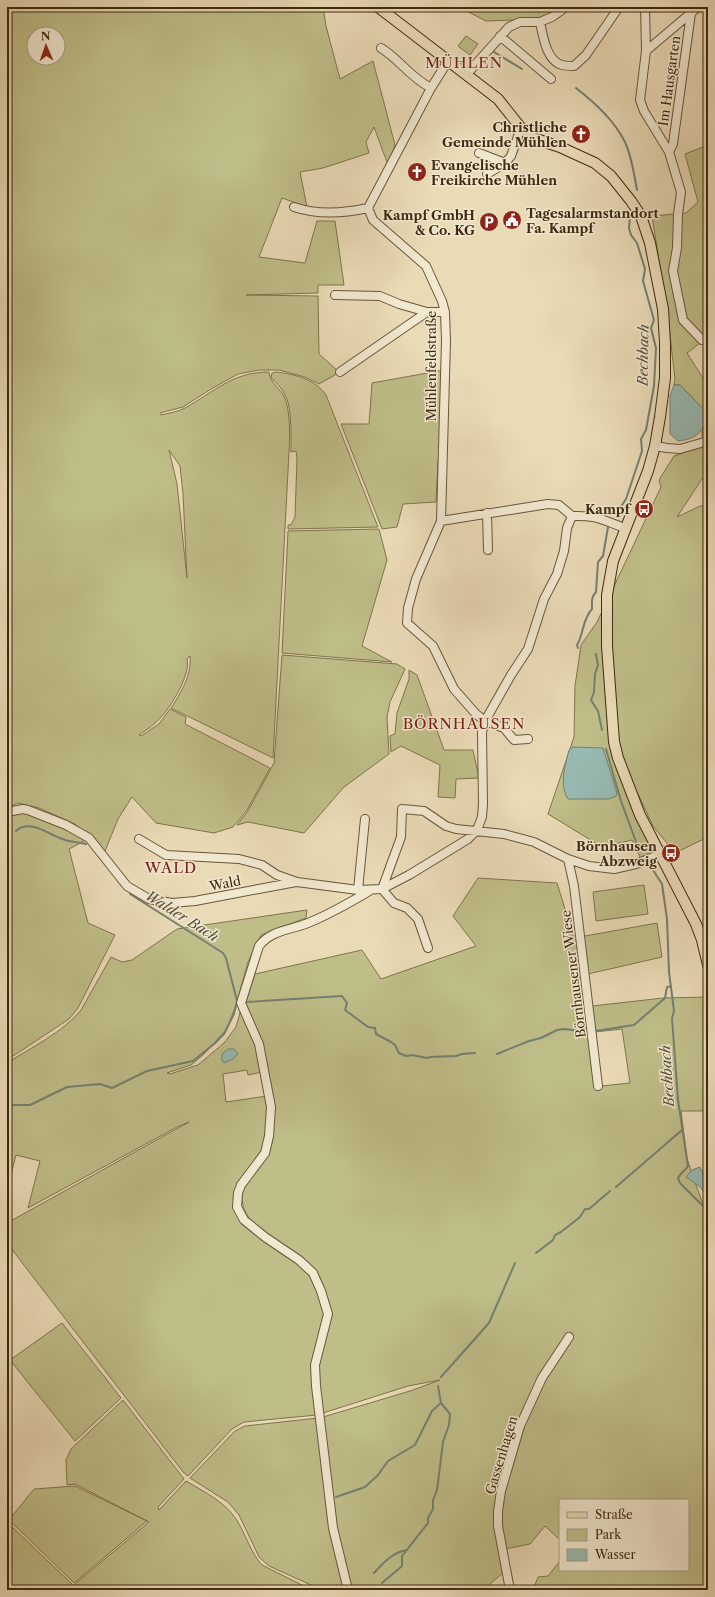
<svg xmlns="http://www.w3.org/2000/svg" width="715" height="1597" font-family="'Libre Caslon Text',serif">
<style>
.green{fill:#bfbe89;stroke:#80744c;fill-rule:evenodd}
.water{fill:#98bab3;stroke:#758071}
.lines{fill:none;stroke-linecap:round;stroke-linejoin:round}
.stream{stroke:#758071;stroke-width:2}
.minor-casing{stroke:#6a5638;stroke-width:10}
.major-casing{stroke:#40290e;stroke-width:12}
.minor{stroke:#f1e8d0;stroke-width:8}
.major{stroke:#eadbb7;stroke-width:10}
.labels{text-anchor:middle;stroke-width:3;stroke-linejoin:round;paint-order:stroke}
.street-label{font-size:13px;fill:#40290e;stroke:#f1e8d0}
.poi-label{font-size:13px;font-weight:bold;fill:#40290e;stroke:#f1e8d0;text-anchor:end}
.water-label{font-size:14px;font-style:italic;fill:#564d37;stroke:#f1e8d0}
.quarter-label{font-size:15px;letter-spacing:1px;fill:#7a1f14;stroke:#f1e8d0}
</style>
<rect width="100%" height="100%" fill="#eadbb7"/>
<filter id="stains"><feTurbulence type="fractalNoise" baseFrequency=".005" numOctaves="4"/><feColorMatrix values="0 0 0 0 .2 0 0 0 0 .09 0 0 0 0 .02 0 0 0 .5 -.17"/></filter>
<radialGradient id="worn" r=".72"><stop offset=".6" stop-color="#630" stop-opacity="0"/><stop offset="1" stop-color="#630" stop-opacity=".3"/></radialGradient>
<path class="green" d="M7,7h316l3,19 14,53 33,-18 22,84 -7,20 -14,-38 -8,15 3,11 -46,15 -23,4 7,35 -25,-9 -23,59 46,6 12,-42h18l9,64h-26v8l-72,2 72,1 1,58 19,17 -3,4 -16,9 -14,-7 -26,-7h-20l-21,4 -27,15 -28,18 -23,6 1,2c7,-2 17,-3 24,-7 29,-16 47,-36 84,-36 1,12 14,18 17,29 6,22 3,47 2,70l-15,287 -102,-50c10,-15 21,-34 19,-52l-3,3c4,17 -19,54 -33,65 -4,4 -10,7 -15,11l2,1 18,-12 11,-15 16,8 -1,7 85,44 -23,42 -14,17 -19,6 -58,-10 -24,-26 -14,22 -13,32 -30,-27 -36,-16 -21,-5 -11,5zM34,34h24v24h-24zM169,450l11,16 3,27 4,85 -10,-94z
M459,7h102l-18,12 -57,2z
M466,36l12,8 -8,11 -12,-9z
M708,143v194l-21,16 21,33v50l-6,1c-1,-8 3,-16 5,-24l-27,-28h-6l1,-6 -8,-69 -15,-94 34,-3 12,-11 -13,-48 23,-9z
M444,370l-3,89 -3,1 -2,42 -33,2 -6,23 -15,2 -41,-105h28l3,-41z
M276,372c18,2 39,7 50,23l52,132 -90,2v-4h3l4,-8 2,-58 -1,-8 -5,1c0,-14 1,-46 -6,-57 -3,-7 -9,-12 -14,-18l1,-4z
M708,446v33h-6l-25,38 23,-11 8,-1v332l-33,16 -22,-27 -15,-32 -9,3 20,42 2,12 -10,8 -9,-19 -30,7 -54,-33 26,-77 1,-51 6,-41 16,-23 64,-135 -2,-7 15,-24 21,-7z
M379,529l8,31 -25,86 30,16 -110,-9 6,-122z
M282,655l115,9 8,5 -15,33 -3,15 2,37 -45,33 -40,46 -56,-11 -11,3 11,-14 26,-48z
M409,670l8,5 27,75h29l6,28 -23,1 -1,19 -17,-1 2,-32 -39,-19 -10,6 -1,-16 5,-2 2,-21 12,-34z
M20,812h11l55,28 -17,9 19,74 27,12 -37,73 -9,11 -62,41v-245z
M478,878l79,5 17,55 83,-15 5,34 -74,17 4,32 71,-8 45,-1v114h-27l6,48 21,60v371h-175l5,-13 10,-1 12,-15v9h128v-70h-128v40l-15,-14 -15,18 -30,6 4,22 -14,12v6h-140l-15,-62 -12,-111 87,-26 30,-11 -32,6 -85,27c-4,-16 -6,-34 -4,-51 1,-15 10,-29 11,-44 0,-11 -6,-31 -11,-41 -15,-31 -73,-39 -77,-77 -2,-18 18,-31 26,-46 13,-24 1,-87 -7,-113 -4,-12 -11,-24 -16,-36l10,-31 107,-24 19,29 95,-33 -23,-30zM622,1029l8,54 -28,3 -7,-54z
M644,885l4,29 -52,7 -3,-29z
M307,910l-1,8 -45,17 -13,27 -11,40 -10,27 -24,26 -12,10 -24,8 3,1 28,-9 26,-22 12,-16 5,-18 15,36 6,27 -14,3 -1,-5 -24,4 3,28 41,-6 2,12 -6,44 -24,33 -3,23 75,67 15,39 -12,52 3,49 -73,7 -12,7 -44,47 -5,-4 -176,-229v-20l182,-101 -12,5 -149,81 12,-47 -24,-6 -9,35v-127c25,-16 55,-30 74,-53l30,-53 11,5 10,-2 45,-31z
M62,1323l59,75 -46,43 -65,-81z
M123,1400l61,79 -26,28 1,3 27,-29c18,11 38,20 50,38 10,15 14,33 26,46l50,25h-230l-7,-6 74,-62 -74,-38 -8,1 -1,-25 5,-11z
M318,1418l28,172h-24l-53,-24 -10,-9 -20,-42 -11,-13 -38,-24 45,-47 10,-5z
M75,1486l72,35 -73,62 -65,-63 25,-31z
M7,1522l66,63 6,5h-72z"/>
<path class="water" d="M674,385h6l27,28c-3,19 -10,26 -29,28l-8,-7v-38z
M573,747l30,1 14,45 -1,3 -7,3h-41c-9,-15 -3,-33 1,-49z
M228,1049h6l4,5 -5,5 -9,4 -2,-3v-6z
M700,1167l8,20v4l-4,1 -5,-6 -13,-9 6,-7z"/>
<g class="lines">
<path class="stream" d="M494,52l28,17
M576,88c19,15 38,32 49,54 7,15 9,32 12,48
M616,514l10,-15 16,-48 -1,-12 5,-9 8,-44 2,-38 -5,-20 3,-8 -11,-39 2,-12 -8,-26 -6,-8 -2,-7 1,-10
M578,648l-1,-3c7,-12 5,-25 15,-36 0,-7 -1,-12 4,-17l2,-30 5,-6 5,-29
M596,654l2,11 -3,9 -1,18 -3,8 7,11 4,19
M606,749l15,52 18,49
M16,831c13,-12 31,2 44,7 8,4 17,4 26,6
M651,867l11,17 5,35 2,53 5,39 -2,7 6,82 10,66c-2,4 -7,6 -10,12l2,5 27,27c1,19 -4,44 1,61
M247,1002l95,-6 5,7 -2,7 23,17 7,1 1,6 15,8 4,3 4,8 7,3 6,-1 15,3 3,-1 26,-1 6,-2 13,-1
M595,1031l39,-6 31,-27 2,-11 4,-1
M497,1054l32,-13 12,-3 16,-8 7,-1 24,3
M7,1105h23l37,-18 33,-3 12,4 35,-17 46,-10 21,-17 10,-10 10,-20 3,-13 -11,-43 -3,-5 -93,-59
M616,1187l66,-57
M536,1253l17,-13 2,-5 6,-3 19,-15 5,-8h4l21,-18
M441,1377l48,-54 26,-60
M336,1497l29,-10 13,-12 10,-14 27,-16 17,-34 9,-8
M374,1573c9,-10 19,-21 33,-23
M382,1583l20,-17v-10l26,-33v-5l5,-9v-9l4,-10 6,-48 6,-17 1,-11 -9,-11 -3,-17"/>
<g class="minor-casing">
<path id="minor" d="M645,7l1,44 -6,49 4,11 25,41 12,40 -3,22 -1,34 -4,23 10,49 19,20
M540,22c3,13 6,39 22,43 4,1 8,1 12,1l12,-11 33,-48
M500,36l51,43
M381,48c18,11 30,30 50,40
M646,51l52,-44
M448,61l-17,27 -63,120 5,12 53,46 16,35 3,11 1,29 -5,180 -25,58 -8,29 -1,15 26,23 21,43 22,25 9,7 19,7 10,12 14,-1
M466,75l43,-48 11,-5h20l12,-5 14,-10
M669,152l4,-8 18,-131
M479,153l26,10
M487,174l18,-11 6,-7 10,-28
M294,207c23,8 51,6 74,1
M335,295l45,1 19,8 28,8
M340,372l87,-60h18
M655,446l12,2 13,1 28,-8
M487,513l1,37
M441,521l107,-17 11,1 13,11
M7,812l16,-3 5,1 38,15 23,13 38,48 22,13 23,4 23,-2 101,-19
M139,839l27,16 73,4 23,6 15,10 20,7 61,8 24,-1 27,-14 59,-36 9,-9 5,-13 1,-13 -1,-72 3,-11 26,-46 17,-26 16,-50 13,-25 7,-23 3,-23 5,-12c26,-1 30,4 53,12
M568,859l6,27 24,200
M358,890l7,-71
M428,948l-10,-29 -11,-11 -13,-5 -12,-14 19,-52 1,-28 22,2 22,15 10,3 48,5 30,8 34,17 21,7 25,3 22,-5 25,-10
M348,1590l-15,-62 -17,-142 -1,-21 13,-51 -7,-23 -8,-18 -14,-13 -34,-23 -21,-17 -7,-13 1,-14 3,-8 24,-32 4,-17 2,-29 -12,-63 -18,-41 18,-57c12,-16 32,-16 49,-23 22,-9 43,-21 63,-33
M510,1590l-12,-64v-15l3,-20 19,-65 22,-48 27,-41"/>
</g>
<g class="major-casing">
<path id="major" d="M378,7l120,92 23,29 12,10 27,9 24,11 11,5 16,13 20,25 10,15 9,27 13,66 2,34v35l-5,39 -5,29 -7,25 -35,90 -6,34v51l7,96 4,16 22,57 56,109 6,16 6,25"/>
</g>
<use href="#minor" class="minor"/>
<use href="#major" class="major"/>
</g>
<defs>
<g id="church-disc" transform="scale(1)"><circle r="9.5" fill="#8f2418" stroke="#f1e8d0"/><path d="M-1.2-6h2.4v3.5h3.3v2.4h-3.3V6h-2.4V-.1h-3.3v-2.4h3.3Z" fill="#fff"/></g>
<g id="civic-disc" transform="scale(1)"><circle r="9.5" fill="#8f2418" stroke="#f1e8d0"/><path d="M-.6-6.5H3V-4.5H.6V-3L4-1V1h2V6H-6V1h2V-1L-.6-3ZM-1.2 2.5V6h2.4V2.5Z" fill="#fff"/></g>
<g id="parking-disc" transform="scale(1)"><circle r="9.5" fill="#8f2418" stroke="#f1e8d0"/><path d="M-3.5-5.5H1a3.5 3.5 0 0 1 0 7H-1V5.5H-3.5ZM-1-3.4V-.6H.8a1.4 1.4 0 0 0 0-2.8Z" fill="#fff"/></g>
<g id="bus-disc" transform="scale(1)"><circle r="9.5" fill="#8f2418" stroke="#f1e8d0"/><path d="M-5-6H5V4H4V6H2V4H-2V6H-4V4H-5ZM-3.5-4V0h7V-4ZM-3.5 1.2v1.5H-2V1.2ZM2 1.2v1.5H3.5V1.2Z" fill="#fff"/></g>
</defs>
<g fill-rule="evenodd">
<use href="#church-disc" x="581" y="134"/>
<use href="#church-disc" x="417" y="172"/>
<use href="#civic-disc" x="512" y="220"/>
<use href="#parking-disc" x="489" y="222"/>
<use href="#bus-disc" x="644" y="509"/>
<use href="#bus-disc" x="671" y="853"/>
</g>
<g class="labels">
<g class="street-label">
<text transform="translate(669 81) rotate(-82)" y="5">Im Hausgarten</text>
<text transform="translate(431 366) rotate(-90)" y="5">Mühlenfeldstraße</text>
<text transform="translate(225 883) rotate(-11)" y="5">Wald</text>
<text transform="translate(573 974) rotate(-97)" y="5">Börnhausener Wiese</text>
<text transform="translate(501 1455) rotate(-73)" y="5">Gassenhagen</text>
</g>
<g class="poi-label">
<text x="567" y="132">Christliche<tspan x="567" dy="15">Gemeinde Mühlen</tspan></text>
<text x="431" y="170" text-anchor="start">Evangelische<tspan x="431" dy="15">Freikirche Mühlen</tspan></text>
<text x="526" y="218" text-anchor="start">Tagesalarmstandort<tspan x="526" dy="15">Fa. Kampf</tspan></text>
<text x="475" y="220">Kampf GmbH<tspan x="475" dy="15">&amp; Co. KG</tspan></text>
<text x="630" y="514">Kampf</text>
<text x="657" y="851">Börnhausen<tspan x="657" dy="15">Abzweig</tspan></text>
</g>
<g class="water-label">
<text transform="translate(643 355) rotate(-89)" y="5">Bechbach</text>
<text transform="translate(182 916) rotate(32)" y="5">Walder Bach</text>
<text transform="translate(667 1076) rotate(-94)" y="5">Bechbach</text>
</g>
<g class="quarter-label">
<text x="464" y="68">MÜHLEN</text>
<text x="464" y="729">BÖRNHAUSEN</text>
<text x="171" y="873">WALD</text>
</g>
</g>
<rect width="715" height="1597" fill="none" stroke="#eadbb7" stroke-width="24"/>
<rect x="8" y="8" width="699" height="1581" fill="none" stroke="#40290e" stroke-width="2"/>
<rect x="12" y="12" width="691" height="1573" fill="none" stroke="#40290e"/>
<rect x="559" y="1499" width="130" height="72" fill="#f1e8d0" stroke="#aa9c82"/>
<rect x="567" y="1512" width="20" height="6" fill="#eadbb7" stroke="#aa9c82"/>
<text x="595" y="1519" font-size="12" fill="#40290e">Straße</text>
<rect x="567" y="1529" width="20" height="12" fill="#bfbe89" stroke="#aa9c82"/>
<text x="595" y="1539" font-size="12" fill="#40290e">Park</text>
<rect x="567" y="1549" width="20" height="12" fill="#98bab3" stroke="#aa9c82"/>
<text x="595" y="1559" font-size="12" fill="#40290e">Wasser</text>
<g transform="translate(46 46) rotate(358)"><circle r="19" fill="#f1e8d0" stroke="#aa9c82"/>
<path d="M0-3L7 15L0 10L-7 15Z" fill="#8f2418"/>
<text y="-6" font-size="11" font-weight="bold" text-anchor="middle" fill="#40290e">N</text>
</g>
<rect width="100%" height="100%" filter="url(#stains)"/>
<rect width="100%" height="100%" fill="url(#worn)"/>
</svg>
